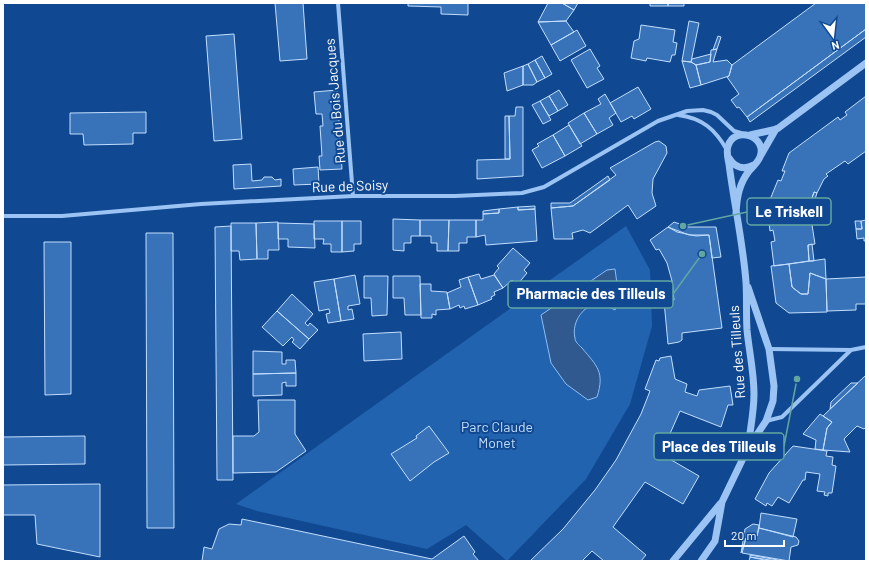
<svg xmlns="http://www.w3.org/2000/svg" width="869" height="564" font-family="Barlow,sans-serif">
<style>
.green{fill:#2263b0}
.water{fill:#2f598f;stroke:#8cbef7}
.building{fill:#3873ba;stroke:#c2defd}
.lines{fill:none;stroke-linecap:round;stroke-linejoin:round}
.minor{stroke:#9bc3f3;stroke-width:4}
.tertiary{stroke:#9bc3f3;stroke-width:7}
.labels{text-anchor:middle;stroke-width:4;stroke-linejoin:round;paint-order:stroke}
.street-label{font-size:14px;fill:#fff;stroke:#104991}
.park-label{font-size:14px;fill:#c2defd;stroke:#104991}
.leader{fill:none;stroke:#63a6a1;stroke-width:1.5}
.callout-dot{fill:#63a6a1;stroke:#104991;stroke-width:1.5}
.callout{fill:#104991;stroke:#63a6a1;stroke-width:1.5}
.callout-label{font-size:15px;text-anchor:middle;font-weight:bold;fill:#fff}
</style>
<rect width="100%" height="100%" fill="#104991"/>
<path class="green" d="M626,226l24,44 2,56 -22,78 -44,75 -79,82 -41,-36 -39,24 -170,-38 -21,-7z"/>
<path class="water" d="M615,269l4,30 -4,11c-4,-2 -9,-5 -14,-6 -17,-1 -30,18 -26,34 0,4 4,7 7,10 15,18 23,24 15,49l-9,3 -22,-16 -15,-21 -10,-48 66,-45z"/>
<path class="building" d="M275,3h28l4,56 -27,2z
M408,3h60v12l-27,-1v-7l-33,-1z
M548,3h14l12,7 -8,11 -28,1z
M562,3h16l-4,7z
M650,3h18v3h-18z
M668,3h16v3h-16z
M816,3h50v26l-119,88 -8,-10 -2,1 -6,-8 8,-6 -12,-17 2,-1 3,-11z
M566,21l8,11 -23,13 -13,-23z
M689,21l10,2 -8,39 -9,-1z
M641,25l34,5 -2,12 4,1 -2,12h-3l-2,7 -23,-4 -1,3 -15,-3 3,-17 5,-2z
M866,29v8l-116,85 -3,-5z
M577,30l9,16 -26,15 -9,-16z
M234,34l8,105 -28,2 -8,-105z
M718,36l3,1 -4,12 -4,1z
M590,49l10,17 -3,2 7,11 -17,9 -16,-28z
M717,49l-4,13 14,-2 5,5 -3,11 -28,9 -5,-20 14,-3 1,-12z
M711,54l-1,8 -14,3 -5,-3 1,-3z
M542,56l10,18 -7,4 -10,-18z
M535,60l10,18 -8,4 -9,-18z
M682,61l9,1 5,3 5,20 -11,3z
M528,64l9,18 -4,3h-10v-19z
M523,66v19l-16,6 -3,-18z
M638,87l13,22 -17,10 -2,-3 -11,6 -11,-19z
M337,90l5,79 -22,1 -1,-14h3l-2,-30h3l-1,-12h-6l-2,-22z
M559,90l9,15 -10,6 -9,-15z
M605,94l11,19 -7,5 4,7 -16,9 -13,-21 17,-9 -3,-5z
M549,96l9,15 -9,5 -9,-15z
M866,96v55l-18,13 -3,-3 -19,13 2,2 -4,3 -7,14 -3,-1 -4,12 3,1 -3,7 5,32 -7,1 1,16 -35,5 -3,-24 4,-1 -2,-11 -3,1 -3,-24 11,-27 3,1 4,-10h-3l7,-18 49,-36 2,3 7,-5 -2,-3z
M540,101l11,19 -8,4 -11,-19z
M516,107h7v69l-46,3v-19l33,-1 -1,-43h6z
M146,112v21h-13v11l-49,1 -1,-11h-13v-21z
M584,113l13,21 -17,10 -12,-21z
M505,116h4l1,43h-5z
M569,125l13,21 -17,10 -12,-21z
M553,135l12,21 -23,12 -10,-18 7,-4 -2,-2z
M659,141l7,5 1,7 -14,26 -1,14 4,13 -19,13 -9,-14 -38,28 -7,-3 -11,3 1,6h-19l-3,-31 22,-2 43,-31 -6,-7 45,-26z
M251,164l1,17 10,-1 2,-3h8l3,3 6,-1v7l-47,3 -1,-24z
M318,167l1,17 -25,1 -1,-16z
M608,176l2,4 -37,26 -22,2v-5h19z
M814,192l3,1 -4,12 -3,-1z
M535,206v3l-17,1v-3z
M518,207v3l17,-1 2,32 -51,4 -1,-10 -9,2v-17h7v-6l16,-1v-4z
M499,209v4l-16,1v-3z
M393,219l27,1v16h-9v7h-7v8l-11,-1z
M420,220h29l-1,31h-11v-8h-6v-7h-11z
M449,220h27v17h-9v6h-8v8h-11z
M866,220v21h-2v-3l-7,1 -1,-10h6l-1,-8z
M314,221h28v31h-11v-8h-8l1,-5h-10z
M342,221h19v23h-7v7l-12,1z
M855,221h6l1,8h-6z
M278,222l1,28h-11v9h-11l-1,-36z
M674,222l14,5h28l5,30 -9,1 -3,-23 -13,1 -19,-4 -9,-5z
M231,223h25l1,36 -17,1 -1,-9h-8z
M278,223l36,1 1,24 -27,-1v-8h-10z
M231,226l2,254h-16l-2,-253z
M668,227l21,8h20l13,93 -40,5v7l-3,2 -11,2 -4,-43 10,-1 -2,-19 -5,-18 -8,-14 -3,1 -6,-10z
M146,233h27l1,295h-27z
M44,242h27v152l-26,1z
M812,244l2,17h-5l-1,-16z
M513,248l17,15 -6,7 3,3 -10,12 -5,-5 -9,8 -9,-14 5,-6 -2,-2z
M825,259l1,20 -16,-6 -2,21h-7l-9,-7 -3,-23z
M789,264l3,23 9,7h7l2,-21 16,6 1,33 -38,1 -13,-10 -5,-37z
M479,274l2,5 13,-4 9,13 -9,4 1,3 -4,2 1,2 -14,6 -10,-28z
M355,275l5,29 -12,2v4l4,-1 2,10 -13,2 -7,-42z
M364,276h24l-1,39 -15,1 -1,-18h-7z
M393,276h27l1,39h-16l-1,-17h-11z
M468,277l10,28 -13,4 -1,-3 -4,2 -1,-3 -9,4 -3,-16 14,-6 -2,-7z
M866,277v27h-10v6l-29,1 -1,-32z
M334,279l7,42 -13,2 -2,-9 4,-1 -1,-4 -10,2 -5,-29z
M420,284h11v7l16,1 3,17 -14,1v5l-4,-1v4h-11z
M292,294l21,20 -8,9 3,3 2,-3 8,7 -9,9 -32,-28z
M277,311l32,28 -9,10 -8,-7 2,-2 -2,-3 -9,9 -21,-19z
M401,332l1,27 -38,2 -1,-27z
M253,351l29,1v12h4v-4h9l1,13 -43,1z
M671,356l4,23 12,5 -2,8 12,4 2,-6 31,-4 3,19h-5l-7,22 -41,-16 -19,43 38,22 -16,28 -38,-22 -32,45 33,28 -5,6h-37l-12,-10 -10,10h-52l33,-32 32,-39 21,-30 25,-46 9,-23 -5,-2 11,-29 3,1 1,-3z
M296,373v13h-10v-4l-4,1v12l-29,1v-22z
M866,375v52l-2,2 -7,-3 -13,13 6,13 -27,-2 4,-22 5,-6 -9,-6z
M851,383h7l-28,26 1,-7z
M258,400h37v34l11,17 -30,21 -43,1v-37h21l5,-4z
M820,414l12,8 -5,6 -4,22 -8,-1 1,-9 -13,-6z
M429,426l20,27 -15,9 -24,19 -19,-27 26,-16 -1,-2z
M85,436v28l-82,1v-28z
M793,446l34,5 -1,5 7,1 -1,8 4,1 -4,27h-4v3l-4,-1 1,-3 -8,-1 3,-17 -14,-2 -1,8h-2l-14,23 -11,-6 -6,9 -5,-3 -1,3 -11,-7 14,-26z
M100,484v73l-63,-13 -2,-29h-32v-30z
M761,513l36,6 -4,18 -34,-9z
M242,519l190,40 32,-23 11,16 -2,2 6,7h-277l2,-14 8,2 7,-20 10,-5 12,1z
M753,524l6,1 -2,11 -5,-1 -6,3 -5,15 4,-24z
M759,528l37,9 3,4 -1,4 -7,2 -2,14 -47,-8 4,-15 6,-3 5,1z
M750,555l28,5 -1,1 -27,-4z
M750,557l19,4h-20z"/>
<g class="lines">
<path class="minor" d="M338,3l15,193
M678,115c24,3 37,14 49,35
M3,216h59l139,-12 152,-8h102l67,-3 22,-6 114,-66 29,-10 16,-1 8,2 6,3 17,16 7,2
M769,349l82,1 15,-3
M766,421l16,-4 69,-67"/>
<path class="tertiary" d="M750,135l27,-6 89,-66
M761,155l15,-26
M729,158c6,10 15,12 25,7
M736,213c1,-16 3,-29 13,-42 4,-4 9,-9 11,-14 8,-21 -26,-32 -32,-11 -2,6 0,13 1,18 5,39 14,79 17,118 1,16 0,32 1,48 2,21 7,42 7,64 0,18 -4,36 -6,54
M673,561l47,-57
M701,561l14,-20 7,-39 26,-54 18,-27 7,-20 1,-15 -5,-37 -21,-62"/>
</g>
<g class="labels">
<g class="street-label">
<text transform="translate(335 101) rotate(-95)" y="5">Rue du Bois Jacques</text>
<text transform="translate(350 186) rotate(-2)" y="5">Rue de Soisy</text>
<text transform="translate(737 352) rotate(-94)" y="5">Rue des Tilleuls</text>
</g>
<g class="park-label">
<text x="497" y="432">Parc Claude<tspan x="497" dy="16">Monet</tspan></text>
</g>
</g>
<path class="leader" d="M683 226L747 212M702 254L673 294M797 379L784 446"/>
<g class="callout-dot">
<circle cx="683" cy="226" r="4"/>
<circle cx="702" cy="254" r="4"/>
<circle cx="797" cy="379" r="4"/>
</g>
<g class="callout">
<rect x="747" y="198" width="84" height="27" rx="4"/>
<rect x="508" y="281" width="165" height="27" rx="4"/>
<rect x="654" y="433" width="130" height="27" rx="4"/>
</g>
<g class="callout-label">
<text x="789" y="217">Le Triskell</text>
<text x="591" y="299">Pharmacie des Tilleuls</text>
<text x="719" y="452">Place des Tilleuls</text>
</g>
<rect width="869" height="564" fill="none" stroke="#ffffff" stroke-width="8"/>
<g transform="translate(833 36) rotate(165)" stroke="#104991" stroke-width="3" paint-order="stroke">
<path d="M0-3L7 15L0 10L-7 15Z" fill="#ffffff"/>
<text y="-6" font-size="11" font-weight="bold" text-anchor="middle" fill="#ffffff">N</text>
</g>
<path d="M725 540v6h59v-6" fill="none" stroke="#ffffff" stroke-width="2"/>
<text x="731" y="540" font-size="12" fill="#ffffff" stroke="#104991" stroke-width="3" paint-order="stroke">20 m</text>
</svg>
